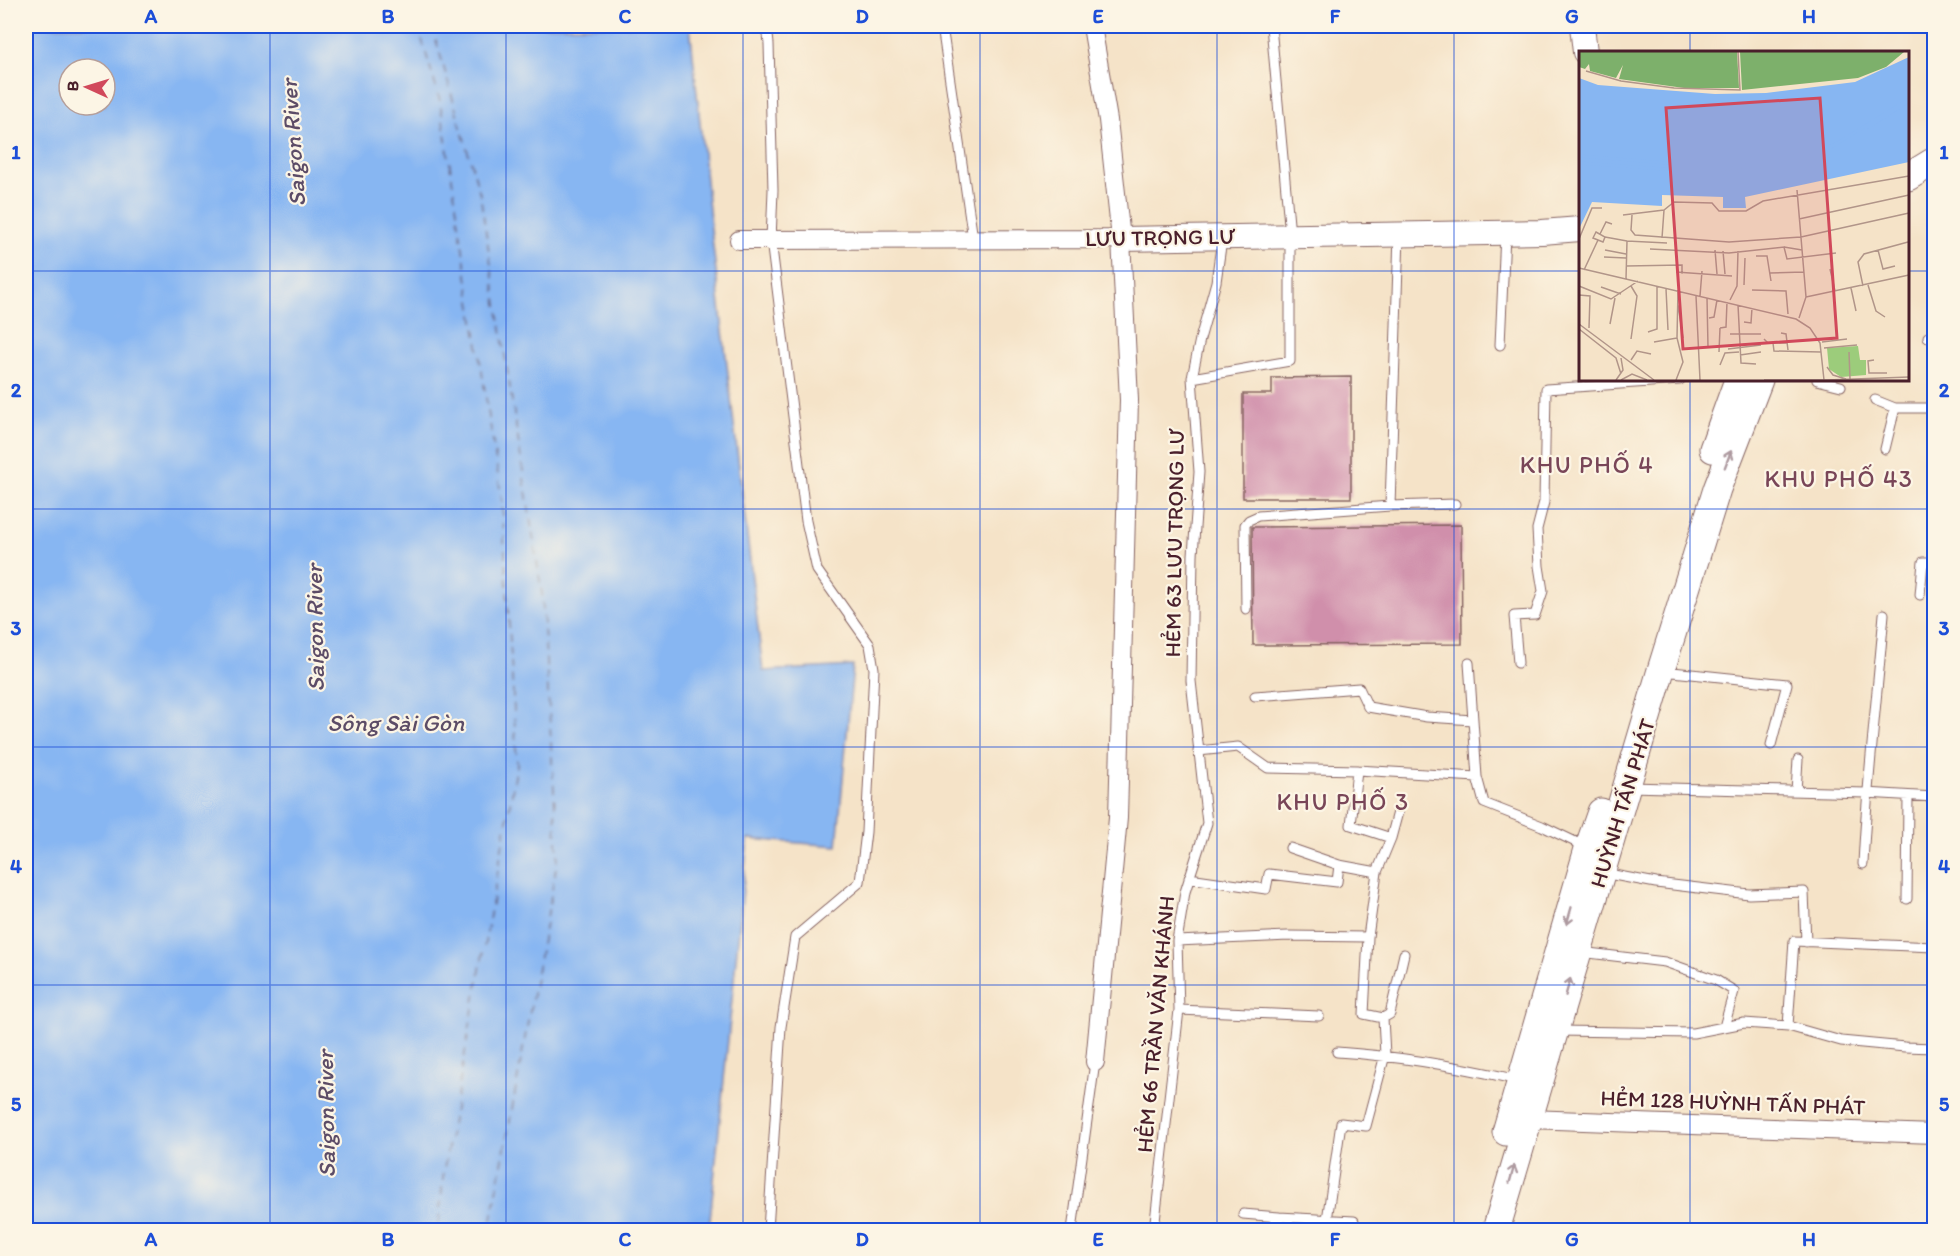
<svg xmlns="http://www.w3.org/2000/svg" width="1960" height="1256" font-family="Itim,sans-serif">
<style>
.water{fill:#87b6f2;stroke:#686a8e;stroke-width:1.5;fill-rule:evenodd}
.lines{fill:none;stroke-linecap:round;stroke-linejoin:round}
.ferry{stroke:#5c4c67;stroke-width:1.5;stroke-dasharray:8 6;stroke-linecap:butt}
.building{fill:#d08fab}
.lane-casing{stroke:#866462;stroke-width:11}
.street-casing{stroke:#866462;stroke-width:20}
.secondary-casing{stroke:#866462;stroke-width:26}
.primary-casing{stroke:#866462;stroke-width:29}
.lane{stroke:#fff;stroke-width:9}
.street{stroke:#fff;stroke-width:18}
.secondary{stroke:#fff;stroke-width:24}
.primary{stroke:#fff;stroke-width:27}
.oneway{stroke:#ae9aa0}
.grid{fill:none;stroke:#1d4ed8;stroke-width:1.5;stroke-opacity:0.55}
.labels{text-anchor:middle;stroke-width:4.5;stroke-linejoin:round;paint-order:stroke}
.street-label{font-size:22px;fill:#4a1f2b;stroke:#fcf5e5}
.water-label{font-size:24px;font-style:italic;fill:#5c4c67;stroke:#fcf5e5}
.neighbourhood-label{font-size:24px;letter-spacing:1.5px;fill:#794658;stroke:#fcf5e5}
.inset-river{fill:none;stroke:#87b6f2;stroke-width:3}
.inset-road{fill:none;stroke:#b19589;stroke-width:1.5}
.view{fill:#d1495b;fill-opacity:0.15;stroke:#d1495b;stroke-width:3}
.inset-edge{fill:none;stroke:#4a1f2b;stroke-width:3}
.neatline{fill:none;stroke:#1d4ed8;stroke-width:2}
.grid-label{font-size:20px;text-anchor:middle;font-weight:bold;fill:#1d4ed8}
</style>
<rect width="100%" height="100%" fill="#fcf5e5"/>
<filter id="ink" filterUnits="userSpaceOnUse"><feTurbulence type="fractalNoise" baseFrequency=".0167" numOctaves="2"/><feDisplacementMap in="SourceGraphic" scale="12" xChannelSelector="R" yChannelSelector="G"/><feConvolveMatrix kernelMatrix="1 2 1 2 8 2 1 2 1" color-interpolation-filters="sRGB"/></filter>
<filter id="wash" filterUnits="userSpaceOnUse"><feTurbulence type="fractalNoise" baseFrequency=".008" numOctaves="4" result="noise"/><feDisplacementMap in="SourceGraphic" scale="24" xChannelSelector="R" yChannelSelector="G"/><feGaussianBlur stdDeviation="1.35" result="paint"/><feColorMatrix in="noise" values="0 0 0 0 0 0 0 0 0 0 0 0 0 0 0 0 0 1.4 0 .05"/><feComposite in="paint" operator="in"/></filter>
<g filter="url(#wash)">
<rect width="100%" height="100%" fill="#f5e3c8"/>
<path class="water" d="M26,26h664l21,203 52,442 90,-5 -16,180 -89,-7 -39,391h-683zM69,69h36v36h-36z"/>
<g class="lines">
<path class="ferry" d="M418,26l22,75 62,400 15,264 -73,404 -6,61
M432,26l48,168 62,400 16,263 -68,373"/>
</g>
<g id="blocks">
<path class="building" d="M1351,377v121h-108v-104h29v-16z
M1461,525l1,119 -209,1 -1,-118z"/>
</g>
</g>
<g filter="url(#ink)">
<use href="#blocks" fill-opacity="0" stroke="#866462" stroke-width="1.5"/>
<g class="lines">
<g class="lane-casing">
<path id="lane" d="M767,26l2,18 4,146 -2,50 35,281 11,49 53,75 4,24 -8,163 -6,50 -65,55 -14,90 -13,203
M942,26l31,213
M1928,337h6
M1500,345l5,-111
M1192,378l8,-39 16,-57 6,-43
M1817,380l24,6
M1875,400l20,8
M1885,449l10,-41h39
M1390,506l9,-271
M1920,595l3,-33h11
M1246,609l-1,-84 4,-5 9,-4 132,-10 65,-2
M1469,663l8,114
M1518,663l-4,-47 21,-1 8,-24 -4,-25 -2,-37 7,-27 2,-113 134,-9
M1663,671l124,13 -16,61
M1255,696l104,-8 9,19 59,10 46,3
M1198,751l40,-4 30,21 89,2 120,7 7,26 58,23 44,21
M1357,770l-6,55 40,13
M1629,787l237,6 68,4
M1796,791l2,-31
M1290,848l49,17
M1863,864c4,-83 14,-166 21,-250
M1603,873l53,10 93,11 55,-2 2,50
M1189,878l77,11 3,-15 68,8 2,-17 38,7
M1907,899l1,-103
M1177,941l111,-5 80,1
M1580,952l85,10 51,18 18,11 -10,36
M1179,1010l140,6
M1383,1018l-19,-4 4,-77 9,-65 14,-34 7,-26
M1383,1018l7,-4 14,-60
M1788,1026l6,-85 140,6
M1558,1031l135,2 51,-10 44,3 53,15 64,6 29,1
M1337,1052c61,4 120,14 181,28
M1243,1214l36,3
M1072,1230l23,-168
M1154,1230l25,-220 -2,-69 8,-49 22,-69 -16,-142 2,-126 6,-83 -7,-94 98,-17v-126l-19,-209
M1278,1230l1,-13 75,4
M1328,1230l-1,-10 14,-97 25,3 19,-71 -2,-37"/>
</g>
<g class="street-casing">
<path id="street" d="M1092,26l16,94 13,119 8,161 -11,418 -23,244
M739,240l382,-1
M1529,1119l405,15"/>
</g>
<g class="secondary-casing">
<path id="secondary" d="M1582,26l3,26
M1121,239l421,-7 38,-3"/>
</g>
<g class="primary-casing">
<path id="primary" d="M1908,177l26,-16
M1713,449l25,-69
M1506,1132l82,-283 13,-37
M1496,1230l165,-560 56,-181 42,-109"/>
</g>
<use href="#lane" class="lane"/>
<use href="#street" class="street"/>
<use href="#secondary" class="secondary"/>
<use href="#primary" class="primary"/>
</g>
<defs><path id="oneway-shaft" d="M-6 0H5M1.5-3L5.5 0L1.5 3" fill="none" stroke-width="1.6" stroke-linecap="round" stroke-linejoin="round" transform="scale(1.5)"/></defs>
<g class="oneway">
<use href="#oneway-shaft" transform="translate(1728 459) rotate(-69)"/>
<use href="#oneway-shaft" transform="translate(1569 916) rotate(106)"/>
<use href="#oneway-shaft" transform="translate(1568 987) rotate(-74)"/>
<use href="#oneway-shaft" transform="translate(1512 1174) rotate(-74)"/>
</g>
</g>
<path class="grid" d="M270,26v1204M506,26v1204M743,26v1204M980,26v1204M1217,26v1204M1454,26v1204M1690,26v26M26,271h1554M1908,271h26M1690,380v850M26,509h1908M26,747h1908M26,985h1908"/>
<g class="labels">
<g class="street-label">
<text transform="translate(1160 237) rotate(-1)" y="8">LƯU TRỌNG LƯ</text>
<text transform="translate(1174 543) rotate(-89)" y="8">HẺM 63 LƯU TRỌNG LƯ</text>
<text transform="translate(1622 803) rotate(-73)" y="8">HUỲNH TẤN PHÁT</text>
<text transform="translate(1155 1024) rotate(-85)" y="8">HẺM 66 TRẦN VĂN KHÁNH</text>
<text transform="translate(1733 1102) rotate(2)" y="8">HẺM 128 HUỲNH TẤN PHÁT</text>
</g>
<g class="water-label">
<text transform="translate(293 143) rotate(-94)" y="8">Saigon River</text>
<text transform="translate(315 628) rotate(-91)" y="8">Saigon River</text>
<text x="396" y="731">Sông Sài Gòn</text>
<text transform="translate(326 1114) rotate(-91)" y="8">Saigon River</text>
</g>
<g class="neighbourhood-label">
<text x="1587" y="473">KHU PHỐ 4</text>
<text x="1839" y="487">KHU PHỐ 43</text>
<text x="1343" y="810">KHU PHỐ 3</text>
</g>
</g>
<g transform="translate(1579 51)">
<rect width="330" height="330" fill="#f5e3c8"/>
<path d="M279,295l2,14h6v15l-25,2 -12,-8 -2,-21z" fill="#9ccc7b"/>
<path d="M0,1h158l2,36h-55l-65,-9 4,-14 -7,13 -26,-7 -1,-7 -4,5 -6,-2zM161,1h164l-18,15 -28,11 -116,12z" fill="#7db06b"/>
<path d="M330,6v105l-164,35 1,11h-23v-11l-61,-2v11l-70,-4 -13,27v-151l19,7 117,9 51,-1 89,-11z" fill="#87b6f2"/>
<path class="inset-river" d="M288,77l42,-27M0,105l152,12 81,-16 24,-8M0,112l141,10 32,-4 79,-22 78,-48"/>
<path class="inset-road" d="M7,20l35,10 53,7 66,2 -2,-38M218,139l9,107 -7,21M44,164l41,-5 10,-8 38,1 7,8h27l17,-10 146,-25M53,164l-1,15 4,5 94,7 72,-5 108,-24M220,168l110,-24M17,181l9,5 -2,5 -10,-4zM21,183l6,-12 6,2M26,186l22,4M83,187l2,-28M0,188l13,-31h10M205,196l18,3M71,198l79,4 55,-6 3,12 49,-6M26,199l21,4M136,199l2,24M299,199l5,19 12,-3M144,200l2,23M177,205h11l4,25M25,206l22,1M47,215l56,-1v9M0,217l217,51 14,9 10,15 4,37M251,218l5,22M5,219l14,-30M97,221l56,4M191,222l34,-1M47,228l1,-38 40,2M165,234l1,-27M289,234l8,26 9,6M0,235l32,13 27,-18M52,235l6,10 -6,43M284,235l-5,-24 6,-8 44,-12M22,236l20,7M272,237l5,23M87,238l2,41M173,239l34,1 2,23M0,244l11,1 -1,32M117,245l4,84M121,245l2,-25M227,246l103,-22M128,247l1,49M151,249l7,-14 1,-35M99,254l5,33M159,254l3,58 15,1M130,267l5,-1 3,-17M165,271l7,1 1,-15M0,273l75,56M31,273l5,-26M141,277l6,-1 1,-25M0,278l37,29 5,16M69,281l9,-3v-42M202,282l5,1 2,16M151,283h31M185,288l4,4h19M75,291l23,-4M243,291l25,-3M194,292l1,8 47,1M245,297l33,-3M149,298l33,-4M140,301l1,-24M270,301l1,27M161,304l21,-3M52,309l6,-9 14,3M295,309l-6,1 1,12h18M141,314l5,-12 14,-1M248,316l6,8 13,4M37,329l7,-10 -2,-12M42,329l11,-6 15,6M97,329l7,-18 -6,-24 1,-48M185,329h37M220,329h28M248,329l82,-3"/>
<path class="view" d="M241,47l17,240 -154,11 -17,-241z"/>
<rect width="330" height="330" class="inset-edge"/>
</g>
<rect width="1960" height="1256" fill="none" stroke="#fcf5e5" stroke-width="66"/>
<g transform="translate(87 87) rotate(274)"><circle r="28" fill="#fcf5e5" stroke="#b59f9b" stroke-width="1.5"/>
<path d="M0-4.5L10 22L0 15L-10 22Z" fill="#d1495b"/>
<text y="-9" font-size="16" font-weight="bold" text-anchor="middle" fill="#4a1f2b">B</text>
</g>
<rect x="33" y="33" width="1894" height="1190" class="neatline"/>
<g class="grid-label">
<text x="151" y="23">A</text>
<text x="388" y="23">B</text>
<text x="625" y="23">C</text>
<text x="862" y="23">D</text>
<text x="1098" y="23">E</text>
<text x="1335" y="23">F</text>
<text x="1572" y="23">G</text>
<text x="1809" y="23">H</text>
<text x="16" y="159">1</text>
<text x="1944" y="159">1</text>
<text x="16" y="397">2</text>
<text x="1944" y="397">2</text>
<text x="16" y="635">3</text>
<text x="1944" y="635">3</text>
<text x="16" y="873">4</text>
<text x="1944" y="873">4</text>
<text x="16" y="1111">5</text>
<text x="1944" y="1111">5</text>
<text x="151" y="1246">A</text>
<text x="388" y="1246">B</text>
<text x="625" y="1246">C</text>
<text x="862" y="1246">D</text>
<text x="1098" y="1246">E</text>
<text x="1335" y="1246">F</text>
<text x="1572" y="1246">G</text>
<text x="1809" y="1246">H</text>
</g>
</svg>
